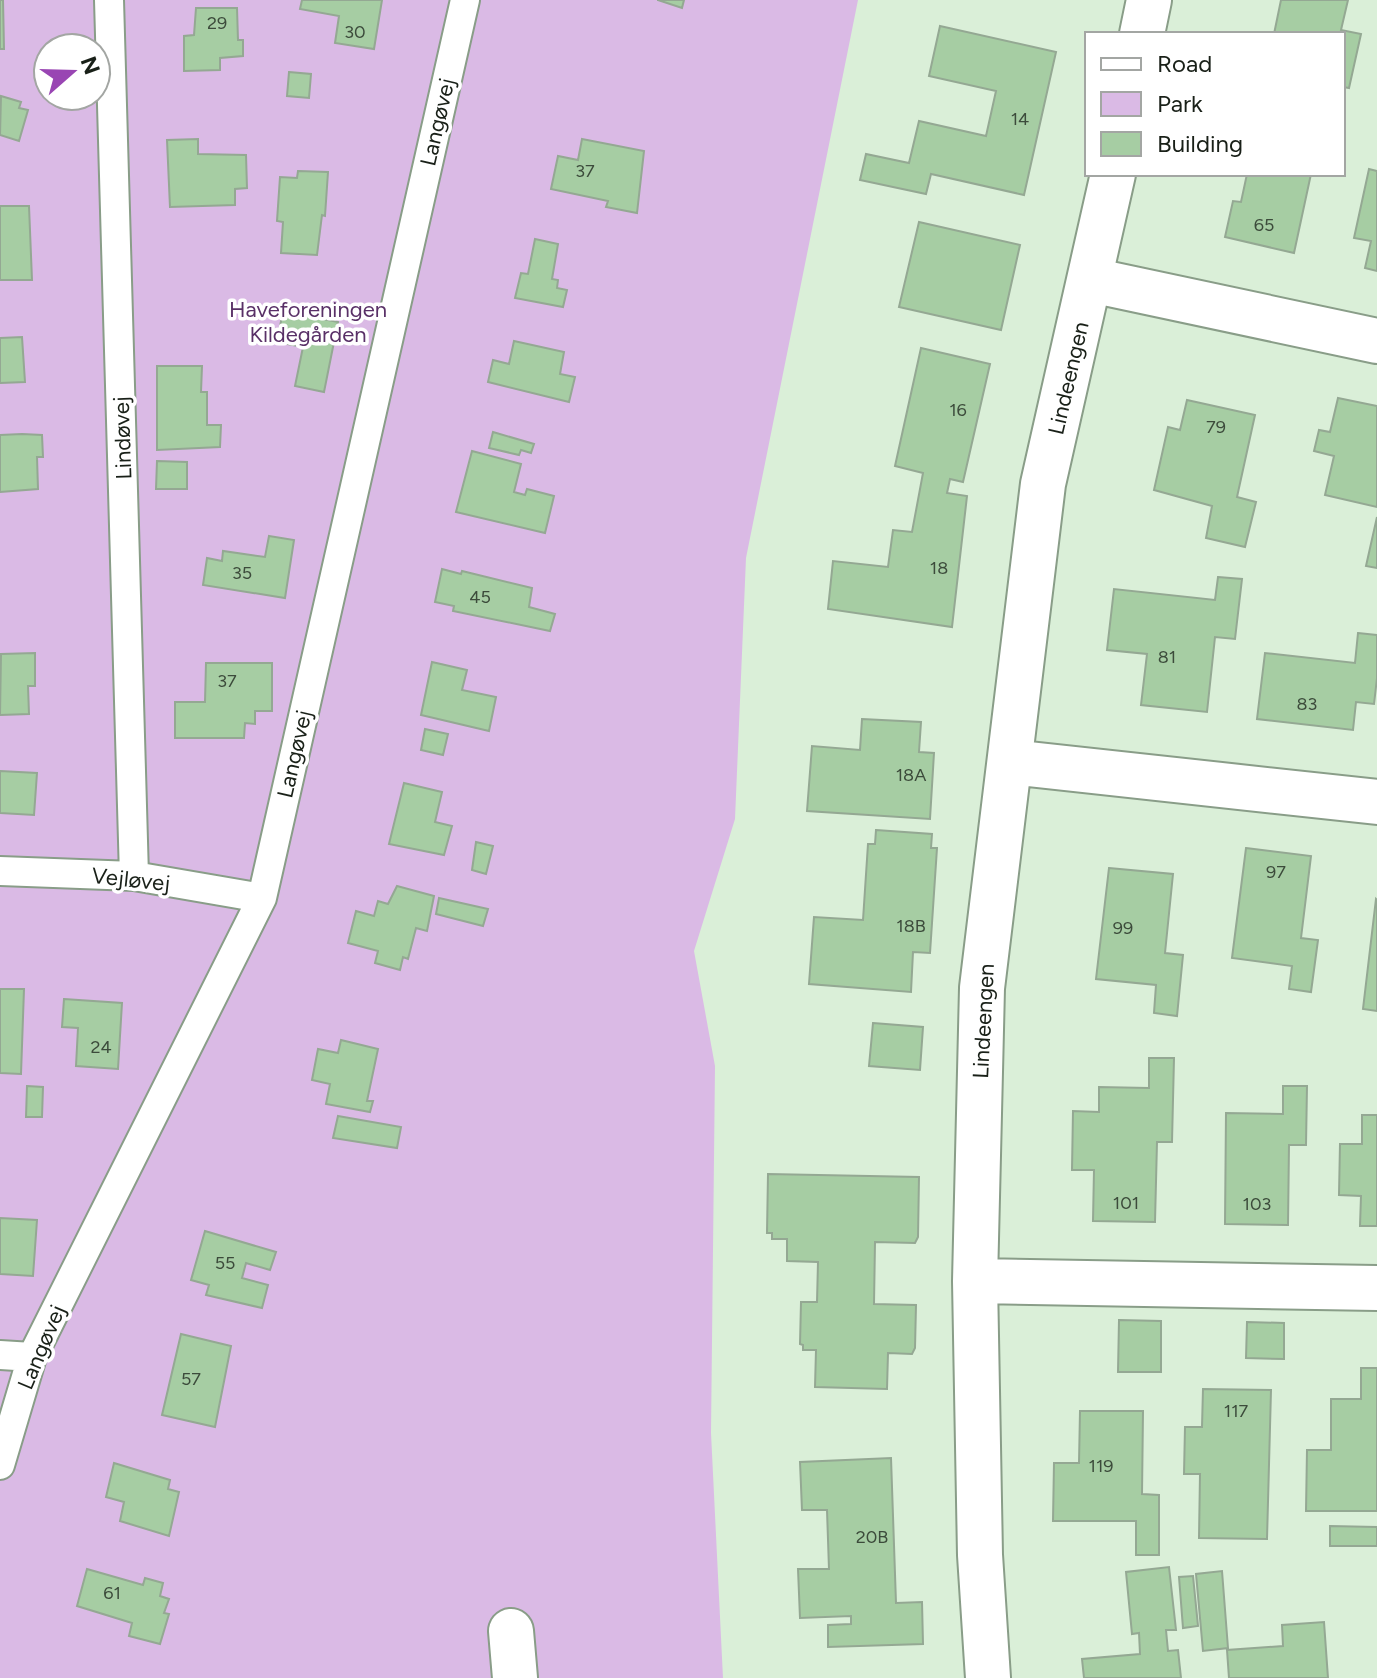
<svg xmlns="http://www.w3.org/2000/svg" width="1377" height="1678" font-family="Figtree,sans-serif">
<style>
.green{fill:#dabae5;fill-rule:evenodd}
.building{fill:#a6cda3;stroke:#94a893;stroke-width:2}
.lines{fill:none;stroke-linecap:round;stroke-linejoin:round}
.lane-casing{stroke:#899d88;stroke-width:32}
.street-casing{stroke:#899d88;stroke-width:48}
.lane{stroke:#fff;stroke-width:28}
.street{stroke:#fff;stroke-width:44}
.labels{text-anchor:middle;stroke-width:7;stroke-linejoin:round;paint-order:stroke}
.number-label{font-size:18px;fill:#3c4b3b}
.street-label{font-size:22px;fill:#192018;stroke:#fff}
.park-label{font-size:22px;fill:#593067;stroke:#fff}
</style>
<rect width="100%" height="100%" fill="#daefd8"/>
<path class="green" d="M0,0h858l-112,558 -11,261 -41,132 21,115 -4,367 12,245h-723zM48,48h48v48h-48z"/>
<path class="building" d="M0,0h3l1,49h-4z
M302,0h80l-8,49 -39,-6 4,-27 -39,-7z
M658,0h-1h27l-2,8z
M1281,0h67l-7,30 20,4 -12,54 -6,-1v-53h-69z
M196,8h41l1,32h5v16l-23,2v12l-36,1v-35l10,-1z
M940,26l116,26 -32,143 -93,-21 -5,20 -66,-14 6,-26 43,9 10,-42 67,15 10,-45 -67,-15z
M289,72l22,2 -2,24 -22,-2z
M1,96l20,6 -2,6 9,2 -9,31 -19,-6z
M198,139v15l48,1 1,33 -12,1v16l-65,2 -3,-67z
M582,139l62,12 -7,62 -31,-6 2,-6 -57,-12 7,-33 20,4z
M1369,169l8,2v100l-12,-3 6,-27 -17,-3z
M298,171l30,1 -3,44 -3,-1 -5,40 -36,-2 2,-31 -6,-1 3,-44 17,1z
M1247,174h64l-17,79 -69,-16 8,-36 8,1z
M0,206h29l3,74h-32z
M919,222l101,23 -19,85 -102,-23z
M535,239l23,5 -6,35 6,1 -1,8 10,2 -4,17 -48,-9 6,-25 7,1z
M283,311l55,11 -14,70 -29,-6 8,-39 -26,-5z
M22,337l3,45 -25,1v-45z
M514,341l50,11 -4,22 15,3 -6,25 -81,-20 5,-22 16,4z
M921,348l69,16 -27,118 -13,-3 -3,14 20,3 -15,131 -124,-18 5,-48 55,6 5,-37 19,2 11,-59 -28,-7z
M157,366h45l-1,26h6v33h14l-1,22 -63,3z
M1338,398l39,8v101l-52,-12 9,-39 -20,-5 5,-21 11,2z
M1187,400l68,15 -18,82 19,5 -11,45 -39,-9 6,-32 -58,-16 14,-63 12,3z
M493,432l41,12 -3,9 -10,-3 -2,5 -30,-7z
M22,434l20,1 1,22h-6l1,32 -38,3v-57z
M472,451l49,13 -7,28 11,3 2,-6 27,7 -9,37 -89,-21z
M157,461l30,1v27h-31z
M1377,517v51l-11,-2z
M269,536l25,4 -9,58 -82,-13 4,-27 15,3 1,-10 42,6z
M442,569l19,5 1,-3 70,17 -3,19 26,7 -5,17 -97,-20 1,-5 -19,-4z
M1218,577l24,2 -7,60 -20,-2 -8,75 -66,-7 6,-51 -40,-4 7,-61 101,11z
M1358,633l19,2v43l-3,26 -18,-2 -3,28 -96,-11 8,-66 90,10z
M35,653v33h-7l1,28 -29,1 1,-61z
M432,662l35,8 -5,20 34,7 -7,34 -68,-16z
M206,663h66v48h-17v13l-10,-1 -1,15h-69v-36h30z
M862,719l59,3 -2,30 15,1 -4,66 -123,-8 5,-65 48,4z
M425,729l23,5 -5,21 -22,-5z
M0,771l37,2 -3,42 -34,-2z
M404,783l38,9 -7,30 17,4 -8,29 -55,-11z
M876,830l56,4 -1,14h6l-7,105 -17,-1 -2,40 -102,-8 5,-67 49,3 5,-76h7z
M476,842l17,4 -7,28 -14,-4z
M1246,848l65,8 -10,82 17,2 -7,52 -22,-3 3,-23 -60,-8z
M1109,868l64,6 -8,79 18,2 -6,61 -23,-3 2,-28 -60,-6z
M397,886l37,10 -7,35 -11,-3 -8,31 -5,-2 -3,13 -25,-7 3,-12 -30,-8 8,-32 18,5 4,-15 10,3z
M439,898l49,11 -5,17 -47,-12z
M1376,899l1,1v111l-14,-2z
M0,989h24l-3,85 -21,-1z
M64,999l58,4 -4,66 -42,-3 2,-38 -16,-1z
M873,1023l50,4 -3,43 -51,-4z
M341,1040l37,9 -11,52h6l-3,11 -44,-8 4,-20 -18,-4 6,-31 20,4z
M1149,1058h25l-2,84h-15l-2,80 -62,-1 1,-51h-22l1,-59 26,1v-25l50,1z
M27,1086l16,1 -1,30h-16z
M1283,1086h24l-1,59h-17l-1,80 -63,-1 1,-111 57,1z
M1362,1115h15v111h-17l1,-30 -22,-1 1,-51h22z
M338,1116l63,11 -4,21 -64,-10z
M768,1174l151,3 -1,60 -3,6 -40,-1 -1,62 42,1 -1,43 -3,6 -24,-1 -1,36 -72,-2 1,-37h-13v-5l-3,-1 1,-42h16l1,-40 -31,-1v-22h-15v-6h-5z
M0,1218l37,2 -4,56 -33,-2z
M205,1231l71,21 -6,18 -24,-7 -4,15 26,7 -6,23 -56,-13 3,-10 -18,-5z
M1119,1320l42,1v51h-43z
M1247,1322l37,1v36l-38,-1z
M181,1334l50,12 -16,81 -53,-12z
M1361,1368h16v143h-71l1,-61h24v-51h30z
M1203,1389l68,1 -4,149 -68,-1 1,-64h-16l1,-47h17z
M1080,1411h63l-1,83 17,1v60h-23v-34h-83l1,-58h25z
M891,1458l5,145 26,-1 1,42 -95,3v-22l23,-1v-8l-51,2 -2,-49h31l-2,-59h-25l-2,-48z
M114,1463l56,17 -2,9 11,3 -10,44 -49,-15 4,-19 -18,-5z
M1330,1526l47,1v19h-47z
M1169,1567l7,63h-10l2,21 10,-1 3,28h-97l-2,-19 58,-5 -1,-21 -7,1 -6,-62z
M87,1569l56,16 2,-7 18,5 -3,13 9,3 -5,14 5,1 -9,30 -31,-8 3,-13 -55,-17z
M1222,1571l6,77 -25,3 -7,-77z
M1193,1576l5,50 -15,2 -4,-51z
M1324,1622l4,56h-99l-2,-28 56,-4 -1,-21z"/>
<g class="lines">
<g class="lane-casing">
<path id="lane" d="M109,0l25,876
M0,871l134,5 128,22
M0,1355l32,2
M0,1465l32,-108 230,-459 203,-898"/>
</g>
<g class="street-casing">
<path id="street" d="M1142,34l7,-34
M1091,280l286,61
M1011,762l366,40
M975,1281l402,7
M511,1631l4,47
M988,1678l-8,-123 -5,-274 7,-293 61,-504 70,-310"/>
</g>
<use href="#lane" class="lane"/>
<use href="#street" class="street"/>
</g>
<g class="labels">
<g class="number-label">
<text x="217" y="29">29</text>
<text x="355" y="38">30</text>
<text x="1020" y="125">14</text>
<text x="585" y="177">37</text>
<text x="1264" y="231">65</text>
<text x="958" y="416">16</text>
<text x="1216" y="433">79</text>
<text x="939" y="574">18</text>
<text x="242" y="579">35</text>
<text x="480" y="603">45</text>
<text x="1167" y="663">81</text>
<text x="227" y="687">37</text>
<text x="1307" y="710">83</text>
<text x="911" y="781">18A</text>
<text x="1276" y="878">97</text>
<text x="911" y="932">18B</text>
<text x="1123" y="934">99</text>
<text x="101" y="1053">24</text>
<text x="1126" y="1209">101</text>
<text x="1257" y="1210">103</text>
<text x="225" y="1269">55</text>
<text x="191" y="1385">57</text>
<text x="1236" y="1417">117</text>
<text x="1101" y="1472">119</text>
<text x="872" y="1543">20B</text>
<text x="112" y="1599">61</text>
</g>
<g class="street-label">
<text transform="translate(437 122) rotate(-77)" y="8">Langøvej</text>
<text transform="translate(1068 378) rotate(-77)" y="8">Lindeengen</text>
<text transform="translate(122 438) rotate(-92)" y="8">Lindøvej</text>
<text transform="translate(294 754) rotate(-77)" y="8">Langøvej</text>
<text transform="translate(131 879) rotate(6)" y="8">Vejløvej</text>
<text transform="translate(983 1021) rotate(-87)" y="8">Lindeengen</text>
<text transform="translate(41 1347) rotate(-67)" y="8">Langøvej</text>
</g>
<g class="park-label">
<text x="308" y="317">Haveforeningen<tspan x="308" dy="25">Kildegården</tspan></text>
</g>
</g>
<rect x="1085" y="32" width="260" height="144" fill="#ffffff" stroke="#a3a6a3" stroke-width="2"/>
<rect x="1101" y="58" width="40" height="12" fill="#ffffff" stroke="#a3a6a3" stroke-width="2"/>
<text x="1157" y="72" font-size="24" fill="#192018">Road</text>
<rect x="1101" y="92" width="40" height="24" fill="#dabae5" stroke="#a3a6a3" stroke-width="2"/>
<text x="1157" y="112" font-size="24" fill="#192018">Park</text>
<rect x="1101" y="132" width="40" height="24" fill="#a6cda3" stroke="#a3a6a3" stroke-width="2"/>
<text x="1157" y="152" font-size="24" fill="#192018">Building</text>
<g transform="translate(72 72) rotate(70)"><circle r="38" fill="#ffffff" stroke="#a3a6a3" stroke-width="2"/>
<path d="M0-6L14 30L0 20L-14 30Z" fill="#9945b3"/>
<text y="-12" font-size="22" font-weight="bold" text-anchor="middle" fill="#192018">N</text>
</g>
</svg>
